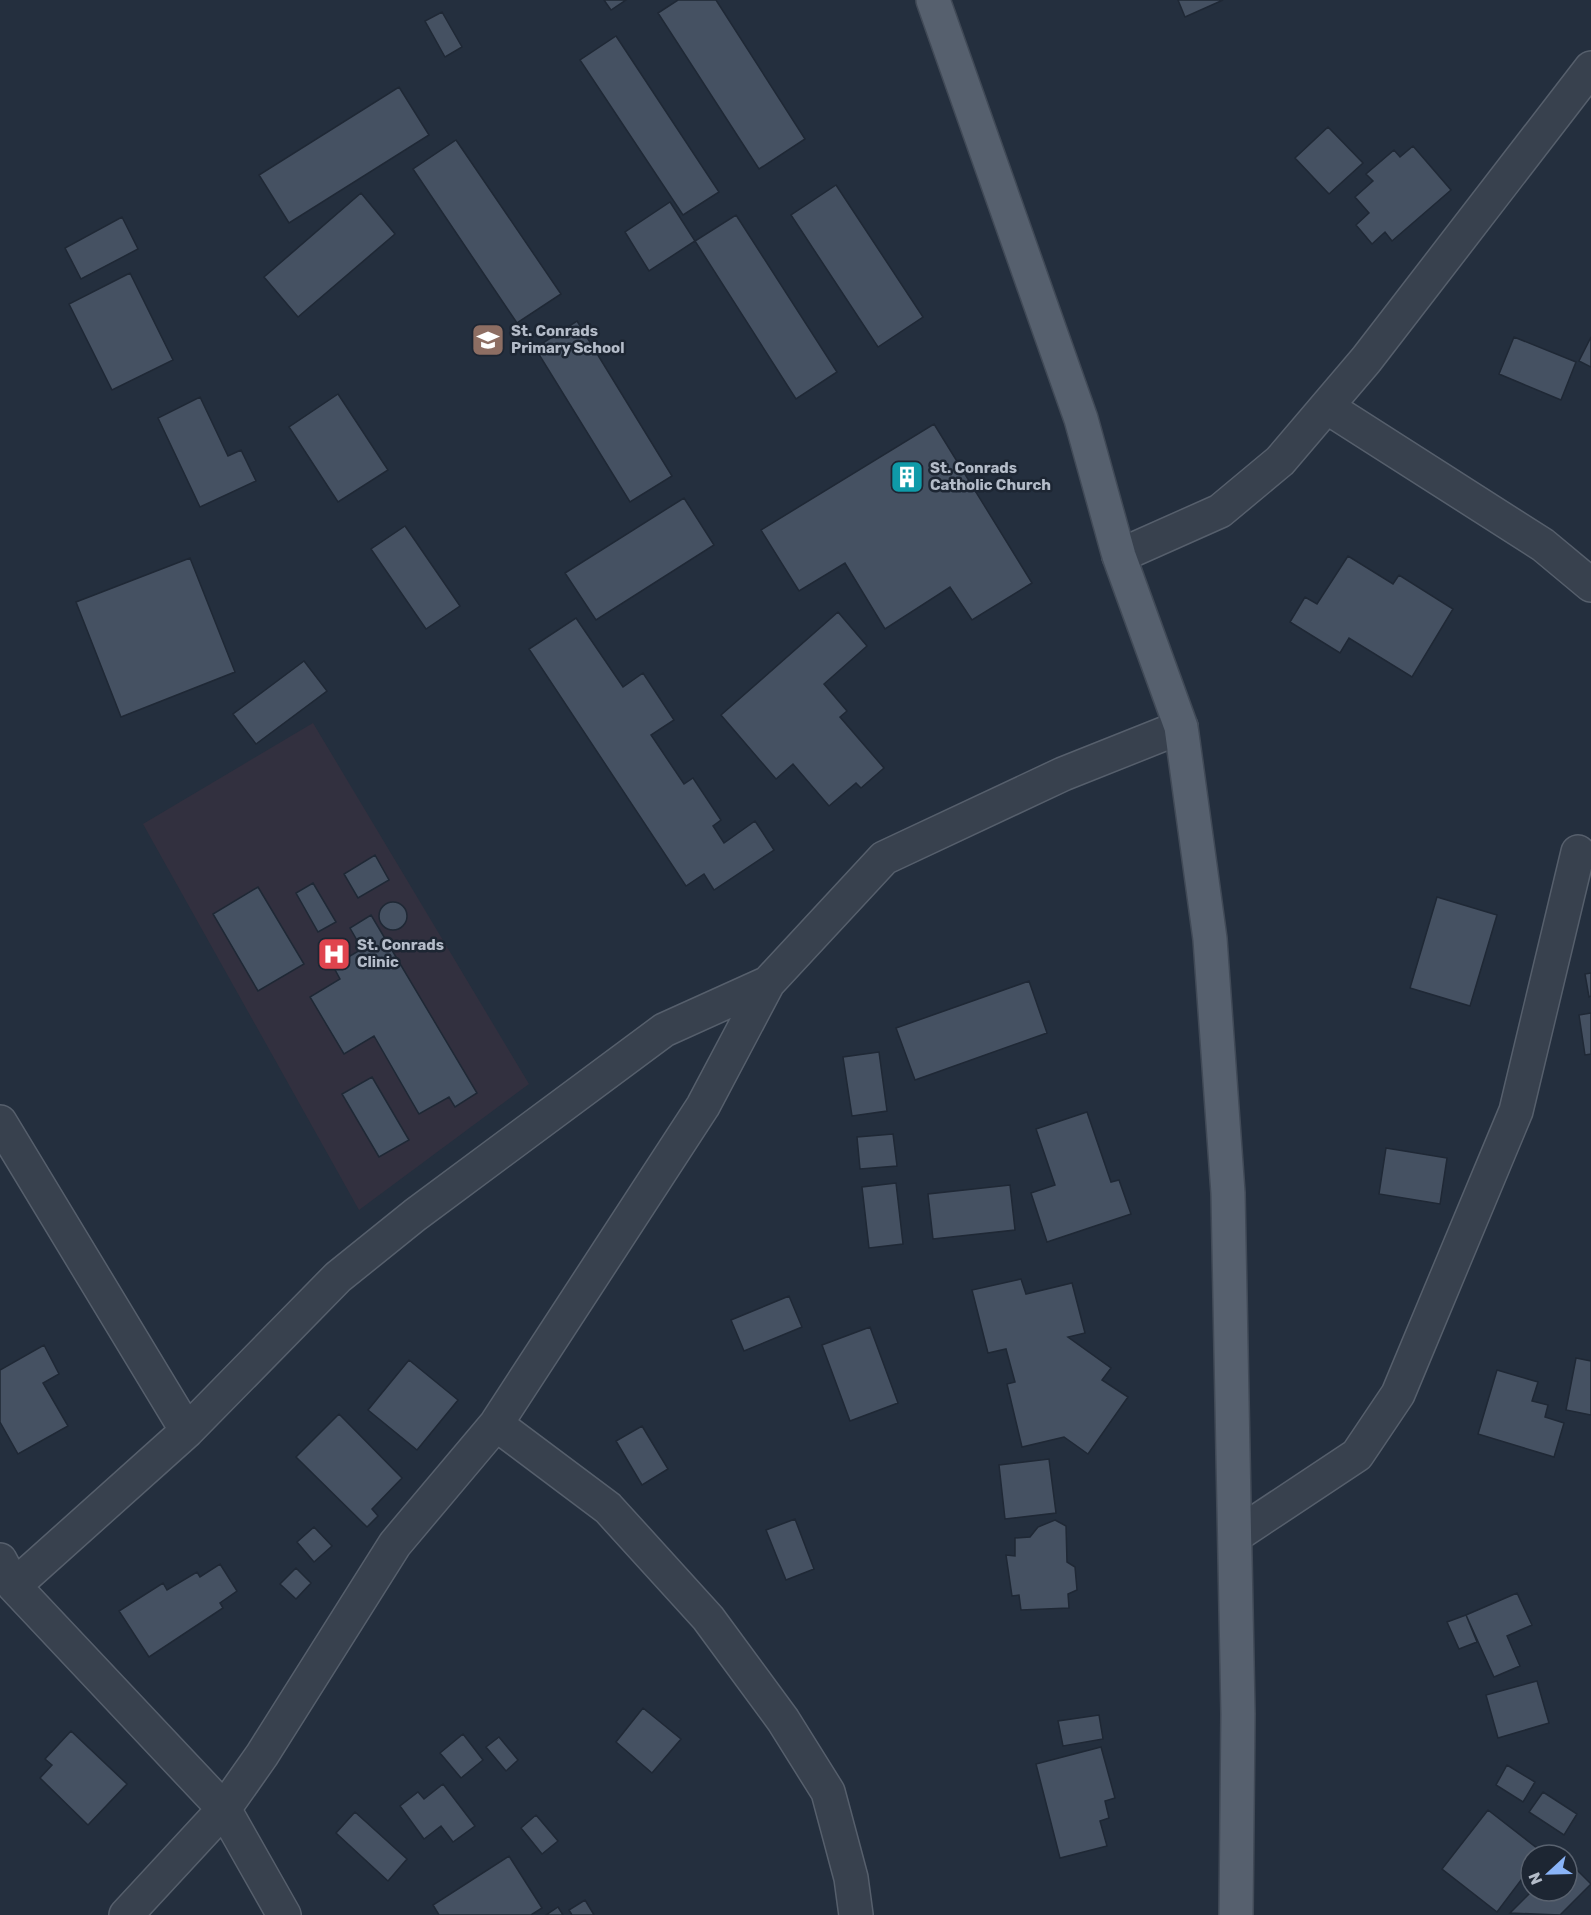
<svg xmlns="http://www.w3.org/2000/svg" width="1591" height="1915" font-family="Rubik,sans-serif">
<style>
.medical{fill:#32303f}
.building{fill:#455162;stroke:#1f2835;stroke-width:1.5}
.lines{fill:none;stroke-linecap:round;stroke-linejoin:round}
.minor-casing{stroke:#565f6c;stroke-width:36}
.major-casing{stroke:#414a57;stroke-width:36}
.minor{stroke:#38414e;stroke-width:33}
.major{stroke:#56606e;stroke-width:33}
.labels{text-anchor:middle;stroke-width:5;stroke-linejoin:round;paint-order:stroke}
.poi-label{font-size:15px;font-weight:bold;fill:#b4bcc9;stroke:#1d2633;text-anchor:start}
</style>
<rect width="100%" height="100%" fill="#242f3e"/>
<path class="medical" d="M313,723l216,361 -170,126 -216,-386z"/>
<path class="building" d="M604,0h22l-15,10z
M678,0h38l89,139 -46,30 -101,-156z
M1178,0h45l-38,17z
M442,12l20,35 -17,10 -20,-36z
M616,36l103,156 -36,23 -103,-155z
M399,87l30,48 -140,88 -30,-48z
M1328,127l35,36 -34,31 -34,-36z
M456,140l105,154 -44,29 -104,-154z
M1413,146l38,44 -59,51 -7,-9 -13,12 -16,-19 13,-12 -14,-16 18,-16 -7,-7 28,-24 6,7z
M836,185l87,132 -45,30 -87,-132z
M361,193l34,41 -97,83 -34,-40z
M670,202l25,39 -46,30 -24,-39z
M736,215l101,157 -41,27 -101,-158z
M122,217l16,32 -57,30 -16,-31z
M130,273l43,87 -61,30 -43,-86z
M577,321l95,155 -42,26 -95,-154z
M1514,337l62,25 -15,38 -62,-26z
M1591,337v30l-12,-6z
M338,394l50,76 -50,32 -49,-75z
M200,397l28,59 13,-6 15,31 -56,26 -42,-89z
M934,424l98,159 -60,37 -22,-33 -65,42 -40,-66 -46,28 -38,-61z
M684,498l30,47 -118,75 -31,-47z
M405,526l55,80 -34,23 -55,-80z
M1348,556l45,28 6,-9 54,34 -41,68 -63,-39 -9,15 -50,-31 15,-25 12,7z
M190,558l45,114 -114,45 -45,-115z
M838,612l29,34 -43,38 23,27 -7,6 44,51 -23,20 -5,-5 -27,23 -36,-42 -17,15 -55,-64z
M576,618l47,69 20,-14 31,47 -23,15 33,49 9,-6 28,42 -8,6 11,17 31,-22 19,29 -60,40 -10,-16 -18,12 -157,-237z
M304,661l23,30 -71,53 -23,-30z
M375,855l14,25 -31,18 -14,-24z
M313,883l23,39 -18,10 -22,-39z
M258,887l46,77 -46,27 -45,-77z
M1437,897l60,18 -27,91 -60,-18z
M379 916a14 14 0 1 1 28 0a14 14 0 1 1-28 0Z
M371,915l106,178 -22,14 -6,-10 -30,17 -45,-78 -30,18 -34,-57 30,-18 -7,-13 29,-17 -12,-21z
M1591,973v23l-2,1 -4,-23z
M1029,981l18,52 -132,47 -19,-52z
M1591,1013v41l-6,1 -6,-40z
M879,1052l8,59 -35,5 -9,-59z
M372,1077l37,63 -30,17 -37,-63z
M1087,1112l24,70 8,-2 12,34 -84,28 -16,-49 24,-8 -19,-56z
M893,1134l4,32 -37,3 -3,-32z
M1386,1148l61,10 -7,46 -61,-10z
M896,1183l7,61 -34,4 -7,-61z
M1010,1185l5,45 -82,9 -5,-45z
M1021,1279l5,15 46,-11 13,50 -17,4 43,31 -9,12 26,17 -40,57 -24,-17 -42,10 -15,-63 8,-2 -9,-33 -18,4 -16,-63z
M789,1296l13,31 -58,24 -13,-31z
M870,1327l28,76 -48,18 -28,-76z
M44,1345l15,29 -16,9 25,43 -50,28 -18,-32v-52z
M1576,1358l15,3v54l-25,-5z
M409,1360l49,40 -41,50 -49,-40z
M1497,1370l41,12 -6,19 16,4 -3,12 19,6 -10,34 -76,-23z
M339,1414l63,64 -30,31 6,7 -11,11 -71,-70z
M642,1426l26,43 -26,16 -26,-44z
M1049,1459l7,54 -51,6 -6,-54z
M795,1519l19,50 -28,11 -20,-50z
M1055,1520l11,6 1,36 8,5 2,23 -9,4 1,14 -48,2 -2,-15 -7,1 -6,-41 9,1v-18l15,-1 8,-10z
M314,1527l18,19 -18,16 -17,-20z
M220,1564l17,27 -17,12 3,5 -74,49 -30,-46 44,-28 4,7 30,-18 3,5z
M296,1568l15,15 -15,16 -16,-15z
M1517,1593l15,32 -25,11 13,30 -26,11 -28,-62z
M1466,1615l11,27 -18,7 -12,-27z
M1537,1681l12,42 -51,15 -12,-43z
M643,1708l38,31 -29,34 -36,-31z
M1099,1715l4,24 -40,7 -5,-25z
M71,1731l56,53 -39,41 -48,-47 12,-13 -7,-6z
M463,1734l20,26 -22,18 -21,-25z
M499,1737l19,23 -12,11 -20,-24z
M1101,1747l14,51 -10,3 4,17 -9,3 7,25 -47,12 -24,-94z
M1507,1765l28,17 -12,20 -27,-17z
M443,1784l32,42 -22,16 -12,-16 -17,13 -24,-33 18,-14 6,7z
M1543,1792l34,22 -13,21 -35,-23z
M1488,1810l54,42 -11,3v12l-34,45 -55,-43z
M355,1812l52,47 -19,22 -52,-48z
M536,1815l22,26 -16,13 -21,-26z
M509,1856l33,52 -11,7h-92l-6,-10z
M1567,1860l24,24 -31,31 -50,-2 22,-22h35z
M585,1900l9,15h-22l-3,-5z
M558,1907l5,8h-17z"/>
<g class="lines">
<g class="minor-casing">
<path id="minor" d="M1327,407l216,138 48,40
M1119,556l101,-45 60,-50 86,-101 225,-292
M0,1122l187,309
M496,1424l112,84 100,110 75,102 45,72 23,86 5,37
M1235,1536l122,-81 41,-61 118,-283 62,-259
M0,1560l14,26 210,223 60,106
M14,1586l173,-155 151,-154 77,-62 249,-185 104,-47
M126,1915l98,-106 38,-54 133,-211 101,-120 207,-318 65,-123 116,-125 179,-84 118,-47"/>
</g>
<g class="major-casing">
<path id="major" d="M933,0l148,419 38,137 62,171 29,212 18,254 10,521 -2,201"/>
</g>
<use href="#minor" class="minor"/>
<use href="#major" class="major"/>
</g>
<defs>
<g id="school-square" transform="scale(1.725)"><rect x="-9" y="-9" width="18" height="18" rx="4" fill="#8d6e63" stroke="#1d2633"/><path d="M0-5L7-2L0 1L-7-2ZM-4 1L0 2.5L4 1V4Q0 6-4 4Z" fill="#fff"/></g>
<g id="building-square" transform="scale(1.725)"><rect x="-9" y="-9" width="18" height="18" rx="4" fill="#0f9aa8" stroke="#1d2633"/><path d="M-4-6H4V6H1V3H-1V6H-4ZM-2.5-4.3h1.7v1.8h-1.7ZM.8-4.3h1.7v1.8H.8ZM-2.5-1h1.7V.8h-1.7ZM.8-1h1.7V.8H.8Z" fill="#fff"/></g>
<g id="hospital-square" transform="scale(1.725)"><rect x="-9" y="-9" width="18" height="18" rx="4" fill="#e0444e" stroke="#1d2633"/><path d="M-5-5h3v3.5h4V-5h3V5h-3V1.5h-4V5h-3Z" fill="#fff"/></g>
</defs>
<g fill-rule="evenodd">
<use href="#school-square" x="488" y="340"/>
<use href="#building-square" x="907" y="477"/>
<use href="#hospital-square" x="334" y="954"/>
</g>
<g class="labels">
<g class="poi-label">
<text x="511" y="336">St. Conrads<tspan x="511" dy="17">Primary School</tspan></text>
<text x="930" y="473">St. Conrads<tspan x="930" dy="17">Catholic Church</tspan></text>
<text x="357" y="950">St. Conrads<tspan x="357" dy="17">Clinic</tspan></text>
</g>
</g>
<g transform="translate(1549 1873) rotate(248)"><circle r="28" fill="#1d2633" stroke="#59626f" stroke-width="1.5"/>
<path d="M0-4.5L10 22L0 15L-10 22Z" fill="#8ab4f8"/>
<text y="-9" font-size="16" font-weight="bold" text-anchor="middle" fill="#b4bcc9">N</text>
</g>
</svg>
